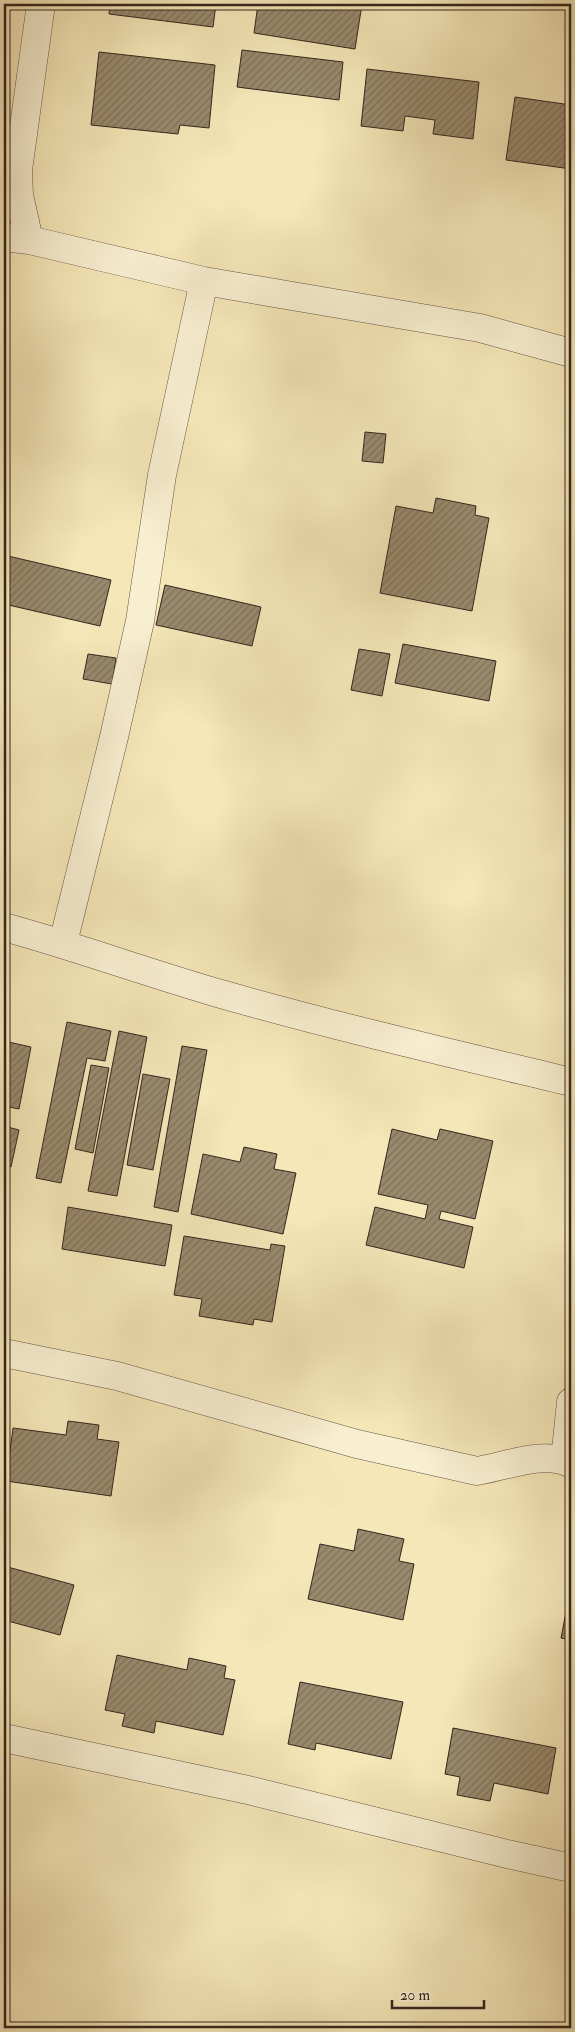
<svg xmlns="http://www.w3.org/2000/svg" width="575" height="2032" font-family="'IM FELL Double Pica',serif">
<style>
.building{fill:url(#building-hatch);stroke:#35251e}
.lines{fill:none;stroke-linecap:round;stroke-linejoin:round}
.minor-casing{stroke:#655644;stroke-width:29}
.minor{stroke:#f8efd1;stroke-width:28}
</style>
<defs>
<pattern id="building-hatch" width="6" height="6" patternUnits="userSpaceOnUse" patternTransform="scale(1.25)"><rect width="6" height="6" fill="#998a6e"/><path d="M-1 1l2-2M0 6l6-6M5 7l2-2" fill="none" stroke="#7e715a"/></pattern>
</defs>
<rect width="100%" height="100%" fill="#f5e7b8"/>
<filter id="stains"><feTurbulence type="fractalNoise" baseFrequency=".004" numOctaves="4"/><feColorMatrix values="0 0 0 0 .2 0 0 0 0 .09 0 0 0 0 .02 0 0 0 .5 -.17"/></filter>
<radialGradient id="worn" r=".72"><stop offset=".6" stop-color="#630" stop-opacity="0"/><stop offset="1" stop-color="#630" stop-opacity=".3"/></radialGradient>
<path class="building" d="M110,4h106l-3,23 -104,-13z
M258,4h104l-7,45 -101,-16z
M4,28l5,1 -5,33z
M242,50l101,12 -4,38 -102,-13z
M99,52l116,13 -6,63 -29,-3 -2,9 -87,-9z
M367,69l112,13 -6,57 -40,-5 2,-14 -30,-4 -2,15 -42,-5z
M515,97l56,8v64l-65,-9z
M365,432l21,2 -3,29 -21,-2z
M436,498l40,8 -1,9 14,3 -17,93 -92,-18 16,-87 37,7z
M8,556l103,24 -11,46 -96,-22v-28z
M165,585l96,22 -9,39 -96,-21z
M403,644l93,17 -7,40 -94,-18z
M359,649l31,5 -8,42 -31,-6z
M88,654l28,4 -4,26 -29,-5z
M67,1022l44,9 -6,30 -18,-3 -26,125 -25,-5z
M119,1031l28,6 -30,159 -29,-5z
M4,1041l27,6 -12,62 -15,-3z
M182,1046l25,4 -29,162 -24,-5z
M91,1065l18,3 -16,85 -18,-4z
M143,1074l27,5 -17,91 -26,-5z
M4,1126l15,4 -8,37 -7,-2z
M392,1129l45,11 3,-11 53,12 -18,78 -34,-8 -2,8 34,8 -9,41 -98,-23 9,-38 50,12 3,-14 -50,-11z
M244,1147l33,7 -3,15 22,4 -13,61 -92,-20 12,-60 37,8z
M68,1207l104,18 -7,41 -103,-17z
M184,1236l86,14 1,-6 14,2 -13,76 -18,-3 -1,6 -54,-9 3,-17 -28,-4z
M68,1421l31,4 -2,14 22,3 -8,54 -105,-15 7,-53 53,7z
M358,1529l46,10 -5,22 15,3 -11,56 -95,-21 12,-55 34,7z
M4,1566l70,19 -14,50 -56,-15z
M571,1586v54l-10,-2z
M117,1655l70,15 2,-12 37,8 -2,12 11,2 -12,55 -67,-14 -2,12 -32,-7 3,-12 -20,-4z
M300,1682l103,20 -12,57 -75,-16 -1,7 -27,-6z
M453,1728l103,20 -8,46 -54,-11 -4,18 -33,-6 3,-18 -15,-3z
M571,1929v25l-5,-1z
M571,1992v36h-7z"/>
<g class="lines">
<g class="minor-casing">
<path id="minor" d="M4,237l25,3 175,41 276,47 91,25
M29,240l-10,-45 -1,-25 23,-166
M4,927c73,20 144,46 217,67 116,33 233,60 350,88
M63,943l51,-206 26,-116 22,-146 42,-194
M4,1353l113,23 240,68 120,27c26,-4 70,-22 94,-7
M565,1460l6,-58
M4,1738l244,52 259,64 64,14"/>
</g>
<use href="#minor" class="minor"/>
</g>
<rect width="575" height="2032" fill="none" stroke="#f5e7b8" stroke-width="20"/>
<rect x="5" y="5" width="565" height="2022" fill="none" stroke="#35251e" stroke-width="2.5"/>
<rect x="10" y="10" width="555" height="2012" fill="none" stroke="#35251e"/>
<path d="M392 2000v8h92v-8" fill="none" stroke="#35251e" stroke-width="2.5"/>
<text x="400" y="2000" font-size="15" fill="#35251e" stroke="#f8efd1" stroke-width="4" paint-order="stroke">20 m</text>
<rect width="100%" height="100%" filter="url(#stains)"/>
<rect width="100%" height="100%" fill="url(#worn)"/>
</svg>
